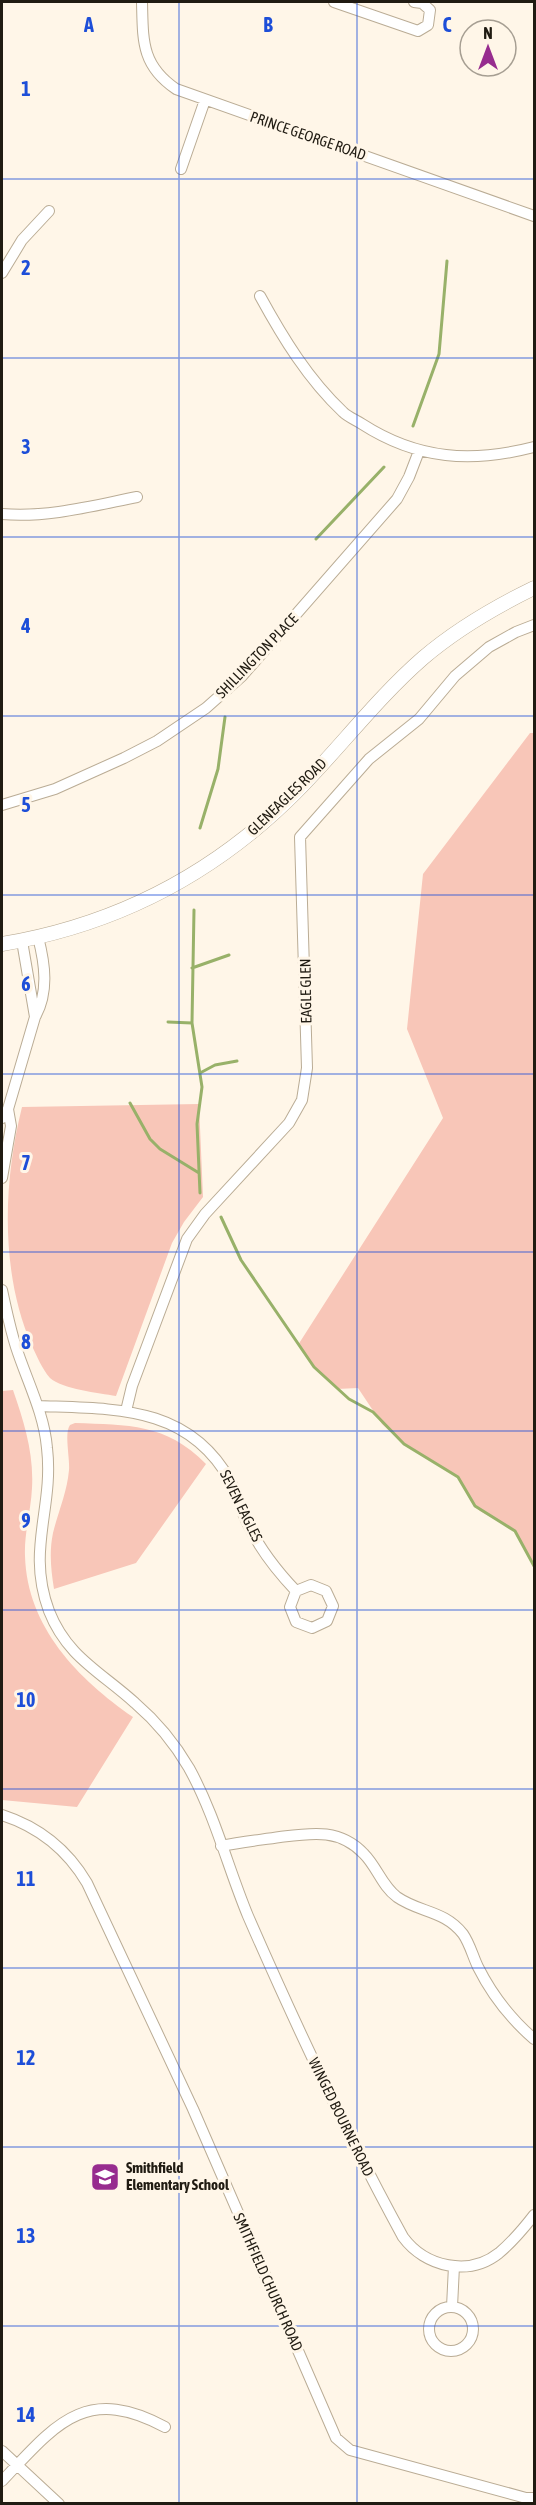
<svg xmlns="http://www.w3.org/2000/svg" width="536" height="2505" font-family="'Asap Condensed',sans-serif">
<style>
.green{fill:#f8c6b8}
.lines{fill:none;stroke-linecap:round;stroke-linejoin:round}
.stream{stroke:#98b169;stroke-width:3}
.minor-casing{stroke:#baac95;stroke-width:12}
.tertiary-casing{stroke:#baac95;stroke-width:15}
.minor{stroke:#fff;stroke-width:10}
.tertiary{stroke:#fff;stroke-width:14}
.grid{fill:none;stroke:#1d4ed8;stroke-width:1.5;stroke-opacity:0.55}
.labels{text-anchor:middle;stroke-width:6;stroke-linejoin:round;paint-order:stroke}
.street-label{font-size:15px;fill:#201b12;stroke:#fff6e8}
.poi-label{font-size:15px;font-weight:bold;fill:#201b12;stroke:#fff6e8;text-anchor:start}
.grid-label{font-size:20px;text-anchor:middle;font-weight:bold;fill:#1d4ed8;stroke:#fff6e8;stroke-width:6;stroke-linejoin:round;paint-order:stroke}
</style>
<rect width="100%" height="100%" fill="#fff6e8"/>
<path class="green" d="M530,733h4v833l-19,-35 -35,-20 -5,-5 -17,-29 -54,-33 -22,-20 -24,-36 -21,1 -23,-22 -16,-22 145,-227 -36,-89 16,-155z
M199,1104l4,93 -19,25 -12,21 -56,153c-17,-3 -54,-7 -66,-18 -8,-9 -13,-22 -18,-32 -32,-73 -29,-163 -10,-239z
M13,1390c11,32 21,63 19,98 -1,23 -8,45 -7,68 2,71 53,123 108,161l-56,90 -75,-7v-409z
M75,1423c53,2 91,0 131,41l-70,99 -82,26c-3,-19 -5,-37 -1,-56 5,-21 14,-40 16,-63 1,-12 -5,-37 1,-45z"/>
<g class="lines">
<path class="stream" d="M413,426l26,-72 8,-93
M316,539l68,-72
M200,828l18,-59 7,-52
M194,910l-2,113 10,64 -5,37 3,69
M192,968l37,-13
M168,1022l24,1
M200,1073l15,-8 22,-4
M130,1103l20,36 10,10 39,24
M221,1217l20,43 73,107 35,32 24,13 31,32 54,33 17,29 40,25 19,35"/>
<g class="minor-casing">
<path id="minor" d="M142,2c1,38 -1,63 34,87l358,127
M334,2l84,29 10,-6 2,-15 -8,-7 -8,-1
M181,169l24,-69
M2,273l20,-33 27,-29
M260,296c23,42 48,83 83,116 5,5 13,8 19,12 56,36 110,39 172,23
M2,514c45,4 90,-8 135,-17
M2,805l53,-16 69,-31 33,-17 49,-33 36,-32 155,-177 12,-22 10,-26
M22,941l13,76c14,-25 10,-53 3,-80
M2,1118l6,-9 27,-92
M2,1178l9,-52 -3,-17
M2,1290c4,19 8,38 14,57 11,34 28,66 31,101 7,61 -21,101 2,163 18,46 52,61 86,92 21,18 40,41 54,65 26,47 39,100 59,148 48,110 98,217 155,321 22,30 66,40 96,16 13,-11 25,-25 35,-38
M38,1406c77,3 151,-1 193,76 6,12 9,26 15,38 12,27 30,50 50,71l-6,16 6,15 16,6 15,-7 6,-15 -7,-15 -15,-6 -15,6
M126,1411l6,-25 55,-147 18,-25 84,-91 13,-23 5,-32 -7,-231 69,-78 50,-40 36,-43 34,-29 27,-15 18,-7
M2,1815c37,12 65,34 85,68l106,226 143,329 14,12 176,48h8
M221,1846c20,-4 39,-6 59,-9 31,-4 60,-9 84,17 13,13 18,32 33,43 23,16 47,13 66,37 7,10 10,23 15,33 14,28 33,52 56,72
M452,2307l2,-41
M429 2329a22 22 0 1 1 44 0a22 22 0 1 1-44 0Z
M2,2451l57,53
M2,2481c53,-56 83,-97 163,-54"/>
</g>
<g class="tertiary-casing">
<path id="tertiary" d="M2,944c114,-19 211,-69 293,-151 44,-44 81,-94 128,-135 34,-29 72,-51 111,-70"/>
</g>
<use href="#minor" class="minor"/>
<use href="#tertiary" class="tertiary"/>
</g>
<path class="grid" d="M179,2v2502M357,2v2502M2,179h532M2,358h532M2,537h532M2,716h532M2,895h532M2,1074h532M2,1252h532M2,1431h532M2,1610h532M2,1789h532M2,1968h532M2,2147h532M2,2326h532"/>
<defs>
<g id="school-square" transform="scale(1.5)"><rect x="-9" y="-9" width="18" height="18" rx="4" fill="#972c8f" stroke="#fff6e8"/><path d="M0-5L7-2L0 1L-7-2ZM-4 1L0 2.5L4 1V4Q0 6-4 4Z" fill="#fff"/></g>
</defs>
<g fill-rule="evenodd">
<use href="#school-square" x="105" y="2177"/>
</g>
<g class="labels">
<g class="street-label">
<text transform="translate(308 136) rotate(19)" y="5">PRINCE GEORGE ROAD</text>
<text transform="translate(257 656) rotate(-46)" y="5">SHILLINGTON PLACE</text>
<text transform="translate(287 797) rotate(-44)" y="5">GLENEAGLES ROAD</text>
<text transform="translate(306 991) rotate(-91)" y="5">EAGLE GLEN</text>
<text transform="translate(241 1506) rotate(64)" y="5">SEVEN EAGLES</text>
<text transform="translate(341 2117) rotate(64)" y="5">WINGED BOURNE ROAD</text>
<text transform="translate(268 2282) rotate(66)" y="5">SMITHFIELD CHURCH ROAD</text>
</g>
<g class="poi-label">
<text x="126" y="2173">Smithfield<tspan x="126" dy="17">Elementary School</tspan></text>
</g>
</g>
<g class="grid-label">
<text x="89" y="32">A</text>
<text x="268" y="32">B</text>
<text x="447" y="32">C</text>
<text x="26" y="96">1</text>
<text x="26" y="275">2</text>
<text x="26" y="454">3</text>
<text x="26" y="633">4</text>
<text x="26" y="812">5</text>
<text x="26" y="991">6</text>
<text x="26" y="1170">7</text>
<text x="26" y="1349">8</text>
<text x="26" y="1528">9</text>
<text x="26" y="1707">10</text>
<text x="26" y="1886">11</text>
<text x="26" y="2065">12</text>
<text x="26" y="2243">13</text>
<text x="26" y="2422">14</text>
</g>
<rect width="536" height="2505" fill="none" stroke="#201b12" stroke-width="6"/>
<g transform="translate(488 48)"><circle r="28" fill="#fff6e8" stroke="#a69e92" stroke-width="1.5"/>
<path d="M0-4.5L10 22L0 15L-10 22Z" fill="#972c8f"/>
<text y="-9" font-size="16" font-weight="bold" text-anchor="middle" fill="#201b12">N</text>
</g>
</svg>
